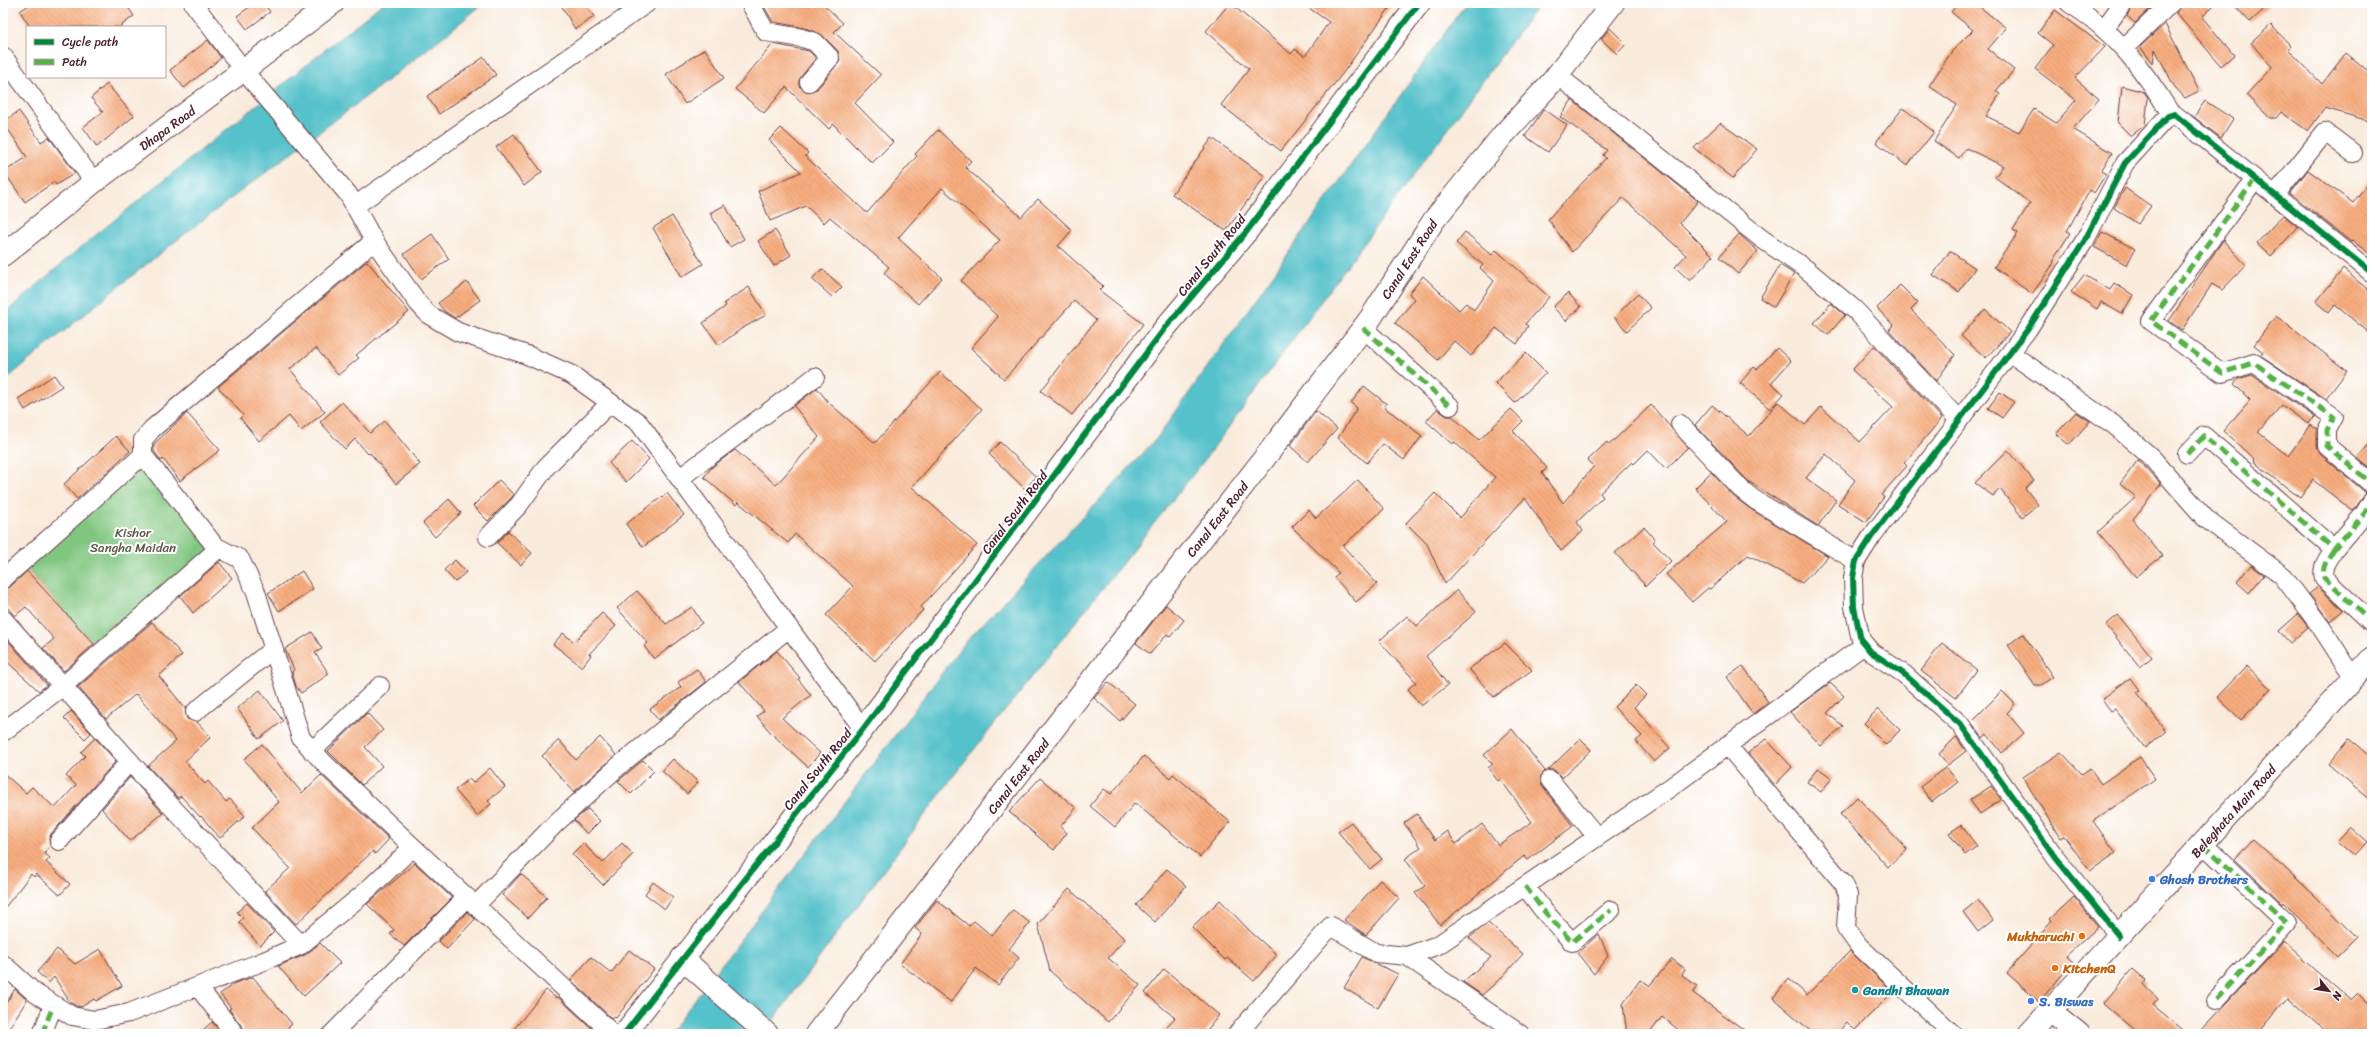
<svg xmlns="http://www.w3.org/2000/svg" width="2375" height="1037" font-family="Sriracha,sans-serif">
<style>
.park{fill:#81c680;stroke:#667256}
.water{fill:#54c1ca;stroke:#4f707a}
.building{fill:url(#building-back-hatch)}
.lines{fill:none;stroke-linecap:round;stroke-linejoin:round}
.minor-casing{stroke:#643e46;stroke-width:20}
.tertiary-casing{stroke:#643e46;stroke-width:24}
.secondary-casing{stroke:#643e46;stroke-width:24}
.minor{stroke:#fff;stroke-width:18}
.tertiary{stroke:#fff;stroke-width:22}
.secondary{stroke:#fff;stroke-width:22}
.quiet{stroke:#57b146;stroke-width:5;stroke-dasharray:10 5;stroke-linecap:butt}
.cycleway-casing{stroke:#fff;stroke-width:8}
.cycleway{stroke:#00873e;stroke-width:6}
.shop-dot{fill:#3f7fe0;stroke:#fff;stroke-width:1.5}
.food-dot{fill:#e8710a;stroke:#fff;stroke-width:1.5}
.culture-dot{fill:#0f9aa8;stroke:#fff;stroke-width:1.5}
.labels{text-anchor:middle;stroke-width:4;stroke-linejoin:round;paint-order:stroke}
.street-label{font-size:13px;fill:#4a1f2b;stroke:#fff}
.park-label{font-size:13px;fill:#5d5949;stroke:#fff}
.shop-label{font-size:13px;font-weight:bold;fill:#366cbe;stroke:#fff;text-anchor:start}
.food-label{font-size:13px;font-weight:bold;fill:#c56008;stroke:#fff;text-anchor:end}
.culture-label{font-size:13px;font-weight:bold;fill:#0d838f;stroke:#fff;text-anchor:start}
</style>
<defs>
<pattern id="building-back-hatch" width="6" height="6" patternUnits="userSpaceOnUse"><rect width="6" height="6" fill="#f7ad7f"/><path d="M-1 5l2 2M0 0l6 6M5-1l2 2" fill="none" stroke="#d5946e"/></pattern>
</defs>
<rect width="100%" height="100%" fill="#fff"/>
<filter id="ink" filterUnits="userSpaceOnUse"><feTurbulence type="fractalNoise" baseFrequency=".025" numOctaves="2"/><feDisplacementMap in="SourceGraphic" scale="8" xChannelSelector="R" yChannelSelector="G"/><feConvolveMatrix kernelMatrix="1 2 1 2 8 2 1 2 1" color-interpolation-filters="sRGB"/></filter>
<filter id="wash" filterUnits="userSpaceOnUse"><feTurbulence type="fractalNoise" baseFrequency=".012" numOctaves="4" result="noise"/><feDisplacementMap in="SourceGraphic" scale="16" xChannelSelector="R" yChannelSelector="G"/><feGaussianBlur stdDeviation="0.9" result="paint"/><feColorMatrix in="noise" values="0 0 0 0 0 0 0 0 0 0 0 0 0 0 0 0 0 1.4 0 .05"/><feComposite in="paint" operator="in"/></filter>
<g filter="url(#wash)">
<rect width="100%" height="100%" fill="#f9ebdc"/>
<path class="park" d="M141,457l72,91 -116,99 -73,-81z"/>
<path class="water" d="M383,3h101c-88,74 -182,141 -273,211 -71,54 -140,111 -208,168v-67l72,-63z
M1466,3h74l-337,459 -242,304 -198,268h-94l295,-390 193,-206z"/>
<g id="blocks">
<path class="building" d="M32,3h93l9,13 -15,11h-89l-10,-16z
M255,3h9l6,9 -23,17 -10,-13z
M560,3h25l9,14 -19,12z
M762,3h60l21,20 -9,9 47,43 -26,28 38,39 -21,21 -39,-39 -4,5 -43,-42 -22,26 -29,-24 38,-45 36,7 7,7 -17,22v6l8,6 10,-3 23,-28 -2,-10 -16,-16 -17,-7 -32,-6z
M1230,3l61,51 4,-5 10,7 24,-34 -27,-19h91l-50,70 -62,78 -60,-46 28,-36 -43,-38z
M1958,3h17l31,25 -18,21 26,21 -18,21 4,3 -14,22 33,16 15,-23 22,14 20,-23 -41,-31 18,-24 -15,-12 17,-23 50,37 -30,31 24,21 -26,30 39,24 -11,18 5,3 -12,19 -4,-3 -23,41 3,2 -18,29 2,1 -22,31 -38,-27 24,-34 -5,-3 17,-27 -35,-26 8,-11 -37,-18 -7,10 -25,-17 23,-36 -28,-19 23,-35 21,-21 -22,-18z
M2133,3h21l1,1 -20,19 -8,-7z
M2181,3h35l-14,14 32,38 -13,11 -45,-53z
M2232,3h39l-21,19z
M2165,24l34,67 -14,7 -11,-12 -19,-37 -2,14 -13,-16z
M2271,25l20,21 -3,3 34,35 24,-31 26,21v48l-47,-14 -17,23 -27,-19 -5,6h-6l-24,-23 26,-28 -21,-24z
M1610,28l16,16 -9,10 -16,-15z
M208,40l13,18 -37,30 -14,-18z
M705,49l19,29 -39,26 -19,-30z
M484,57l12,18 -57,39 -12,-18z
M107,84l27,32 -37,31 -14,-20 20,-15 -12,-14z
M2122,86l22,6 4,6 -3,27 -14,11 -13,-13z
M1572,100l126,101 -18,22 33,33 -23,25 -15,-14 11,-12 -63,-57 -51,54 -24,-33 58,-61 -3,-3 4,-5 -47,-33z
M2205,101l28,18 -12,19 -27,-21z
M1903,108l31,24 -27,34 -31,-24z
M1544,109l23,16 -19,27 -23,-16z
M19,111l22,31 8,-5 26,36 -19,12 -2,-3 -29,20 -21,-30 23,-15 -24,-35z
M1720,123l37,26 -24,29 -39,-30z
M781,128l27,25 -3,3 62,57 50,-57 -2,-2 23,-24 33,31 -6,6 56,50 17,-18 34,31 -14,16 45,40 -4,4 44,34 -71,91 -31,-24 55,-71 -22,-19 -70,78 -33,-31 27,-31 -37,-36 39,-41 -58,-52 -44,50 44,40 -24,26 -34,-31 5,-6 -59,-50 -6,6 -18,-17 -36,15 -12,-30 43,-19 -32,-32z
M514,134l28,38 -18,14 -28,-39z
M1212,138l53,38 -39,55 -54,-37z
M2308,170l45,33 19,-26v78l-20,-14 -1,1 -61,-49z
M2125,188l26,18 -13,18 -24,-16z
M725,205l19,34 -14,8 -20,-34z
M2283,215l15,12 -27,29 -14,-13z
M672,216l31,48 -21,13 -29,-49z
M775,230l16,25 -17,11 -16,-25z
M1465,232l27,23 4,-5 53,47 -24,27 3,2 -11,18 -21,-16 -25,28 -17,-15 -16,19 -43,-37 20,-24 -6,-5 14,-18 36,34 7,-7 8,7 20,-29 -14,-13 3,-3 -27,-22z
M2102,232l33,17 -8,16 -33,-18z
M432,234l17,25 -28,20 -17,-25z
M1739,234l19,17 -20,23 -19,-17z
M2223,240l23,25 -24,25 -10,-6 -30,46 -13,-9z
M1950,251l25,17 -16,24 -26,-17z
M367,261l42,51 -53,43 3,3 -21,17 -22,-27 -26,21 35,43 -24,19 -12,-15 -30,25 -19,-23 3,-3 -25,-28z
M1780,265l14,9 -20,33 -14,-9z
M822,269l20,18 -10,10 -20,-18z
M2343,269l29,24v42l-37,-30 -6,8 -13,-11z
M2084,275l26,15 4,-7 19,12 -11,19 -21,-12 -4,7 -26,-17z
M467,282l13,18 -25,18 -11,-7 -6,-8z
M1900,285l18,18 -7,7 44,45 -19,26 -47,-51 4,-5 -16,-17z
M749,287l17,28 -25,14 -22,16 -16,-22 23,-17 -2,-3z
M1568,293l13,14 -15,14 -13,-14z
M1638,294l13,14 -24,23 -13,-14z
M1831,303l14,12 -17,20 -14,-12z
M1985,309l25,23 -24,26 -25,-22z
M2276,316l71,55 -21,28 -66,-44 3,-3 -9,-7z
M1874,346l68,72 -38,45 3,3 -26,29 3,2 -18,25 -28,-18 17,-24 -29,-26 -20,24 30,22 -18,26 -70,-45 -53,-56 17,-20 37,31 29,-34 27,23 16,-18 39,35 33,-35 -41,-37z
M1777,348l14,13 -20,22 13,11 -14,15 -30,-26 14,-16 3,2z
M1526,353l20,20 -31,30 -20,-20z
M940,372l42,37 -70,78 65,58 -56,62 2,3 -48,51 -49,-46 27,-29 -58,-52 -7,9 -50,-41 -2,3 -32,-28 8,-10 23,-17 41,35 43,-48 -25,-31 23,-18 11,14 47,41z
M54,375l8,11 -37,24 -7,-11z
M2252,375l63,42 -7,7 -26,-19 -24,27 30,24 23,-31 6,4v17l3,8 46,39 -13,18 -40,-31 -13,18 -47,-37 1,-2 -31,-28 27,-31 -16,-16 4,-5z
M1364,386l23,18 -3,3 38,29 -18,24 -21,-16 -16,19 -29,-25 19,-30 -6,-5z
M2000,392l14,10 -12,16 -14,-10z
M342,402l28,31 15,-12 35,43 -24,20 -26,-31 -2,1 -13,-15 -10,10 -25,-27z
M1651,405l37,42 -22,22 -18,-19 -14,14 -2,-2 -32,31 3,4 -26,25 6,9 -22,20 -36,-53 -80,86 -18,-40 -21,-21 29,-30 25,25 35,-41 -41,-35 -2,2 -26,-23 11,-12 10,7h5l27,24 32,-31 12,12 -10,10 34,37 -5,5 21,30 31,-37 -6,-6 19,-18 2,3z
M1316,411l21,18 -29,33 -18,-16z
M2076,412l14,9 -21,24 -13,-11z
M187,413l33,37 -40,31 -17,-22 -2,2 -7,-10v-7z
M116,436l14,15 -53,48 -13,-15z
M632,441l17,18 -23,23 -17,-19z
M2372,441v29l-15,-12z
M1000,442l36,35 -11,12 -36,-35z
M2008,450l26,31 -9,7 13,17 -16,12 -22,-28 -7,7 -18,-13z
M2138,460l23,24 -28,35 29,37 -26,21 -38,-45 38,-35 -16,-13z
M1711,472l22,24 16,12 79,48 -26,27 -54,-28 -38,34 -2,-1 -16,14 -26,-28 61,-52 -32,-34z
M499,480l15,15 -26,26 -15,-15z
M1358,480l26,29 -41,37 34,38 -21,18 -22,-25 5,-4 -47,-46 17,-17 7,8z
M667,493l17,22 -41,32 -17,-23z
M449,499l12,14 -26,24 -12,-14z
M1644,527l11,13 -2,2 18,19 -25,25 -31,-33z
M508,531l24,22 -11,12 -24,-22z
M455,560l11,12 -11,10 -11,-12z
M219,562l13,16 -39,35 -13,-17z
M2251,565l13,10 -15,18 -12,-11z
M27,571l67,73 -30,27 -21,-23 11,-9 -28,-32 -11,9 -12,-13v-14l7,-2z
M302,571l11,18 -34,22 -11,-18z
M2318,587l25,23 -13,12 -21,-28z
M1457,590l19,22 -50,44 22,29 -27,21 -13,-17 8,-7 -37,-41 28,-25 10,10z
M637,591l29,33 26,-17 10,16 -48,36 -10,-13 4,-3 -31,-35z
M1166,605l18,15 -14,17 -3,-3 -17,20 -14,-11z
M602,613l14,13 -27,28 2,1 -9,12 -29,-23 10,-11 11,9z
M2298,614l10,13 -18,16 -11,-12z
M2118,615l34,42 -12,10 -34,-42z
M152,622l30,33 -23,21 26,32 2,11 10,3 14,15 -26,24 20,23 3,-3 18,21 4,-3 15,17 -25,22 -19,-22 -1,1 -19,-21 -3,2 -30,-32 28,-25 -40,-47 -30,25 -28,-32z
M312,632l10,17 -7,4 14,21 -28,19 -5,-7 -4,-14 2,-2 -9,-21z
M2023,634l30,43 -12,8h-6l-27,-40z
M3,635l44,50 -8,6 -36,-33z
M1505,643l27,27 -38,27 -25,-28z
M1942,643l35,27 -21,28 -35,-27z
M777,651l23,27 -2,1 13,16 -29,23 38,35 -12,14 -37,-34 -14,-17 7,-5 -25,-29z
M1743,666l25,36 -15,12 -26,-37z
M2247,666l24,23 -30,31 -24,-23z
M697,669l9,13 -48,38 -8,-11 31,-22 -3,-5z
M2130,678l9,12 -3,2 30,39 -21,17 -30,-39 -4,2 -9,-12z
M1108,682l27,22 -15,17 -26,-23z
M1830,683l14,13 -17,17 16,13 -22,20 -31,-34z
M1636,685l10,10 -12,12 36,41 -16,14 -18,-21 6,-5 -28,-29z
M260,690l23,31 -24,18 -22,-31z
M2002,691l13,13 -8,9 17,20 -22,20 -15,-19 -4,4 -12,-16z
M1878,709l22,21 -14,15 -22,-22z
M71,711l20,22 -6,6 -21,-21z
M367,713l16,17 -18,17 17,19 -20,19 -34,-34z
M1512,729l33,42 -5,6 2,9 31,40 -45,34 -4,-4 -84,69 -25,-32 10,-7 -20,-27 16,-12 -17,-24 13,-9 18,26 12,-9 9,13 26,-20 16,21 34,-23 -32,-43 -2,2 -10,-13 5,-4 -9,-9z
M600,737l16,18 -42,37 -32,-36 17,-16 17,20z
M1956,737l10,14 -18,14 -9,-11z
M95,738l21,23 -65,73 -2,5 1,7 -6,7 6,5 -4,4 24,22 -10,11 -24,-21 -2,3 -3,-3 -28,36v-137l23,20 6,-6 23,21 21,-23 -10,-9 19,-20 -4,-4z
M1580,739l11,11 -29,28 -8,-8h-6z
M1766,739l26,28 -17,18 -27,-32z
M2349,739l23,19v43l-44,-37z
M262,744l40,49 19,-18 68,64 -14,15 -2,-3 -77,73 -31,-33 25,-23 -38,-40 27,-26 -35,-43z
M2061,752l21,22 8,-6 11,16 39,-27 15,22 -62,42 23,32 -26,18 -26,-35 -4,2 -37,-61z
M1144,756l26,22 3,-4 57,48 -30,35 -65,-54 -20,24 -25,-21 14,-17 7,5z
M673,759l25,23 -11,12 -25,-23z
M643,760l11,11 -23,23 -13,-13z
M1946,767l12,15 -26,20 -12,-15z
M490,768l15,19 -17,14 3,3 -14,12 -22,-26 14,-11 4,4z
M1818,768l14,10 -11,14 -14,-10z
M130,777l33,36 -33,28 -28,-32z
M1040,778l36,30 -16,19 7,6 -13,17 -45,-38z
M1991,786l10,14 -21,14 -10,-14z
M1857,797l50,52 -19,18 -48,-53z
M588,809l12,12 -13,13 -13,-14z
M1351,822l31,37 -12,10 -32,-37z
M1961,825l16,21 -12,9 -16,-22z
M2350,827l17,15 -13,14 -17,-15z
M2253,839l57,52 47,46 -20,20 -54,-55 -1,2 -47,-45z
M583,843l20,20 19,-20 11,11 -30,31 -31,-31z
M415,863l37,35 -48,48 -14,-12 4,-4 -27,-26z
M1167,869l19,17 -31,36 -19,-17z
M521,874l26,23 -19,21 -26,-23z
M1380,880l19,18 -33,37 -22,-15z
M653,882l20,15 -8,12 -20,-15z
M1069,889l56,50 -17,19 32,27 -32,37 -58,-51 -12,-47z
M2074,897l24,30 -32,29 7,6 -34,40 -32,-29 45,-52 -2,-2z
M937,900l32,26 5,-5 18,15 21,-26 17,13 -21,26 10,9 -21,27 -22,-17 -25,34 -51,-38 22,-30 -7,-6z
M1220,900l32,33 25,22 -23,26 -27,-23 -2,2 -33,-33z
M1978,900l15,20 -15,12 -15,-20z
M247,903l27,29 -14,14 -21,-24 4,-4 -6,-6z
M467,912l8,7 -28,30 -8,-8z
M1488,923l35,31 -22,24 -19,17 -19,-13 28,-25 -22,-19z
M1599,934l9,22 -14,18 -17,-21z
M2284,942l66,58 7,-7 15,14v27h-45l-40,-36 -30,36h-59z
M320,943l20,20 -36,33 -26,-30 27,-11z
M57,949l18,15 25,-15 22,37 -26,15 -2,-2 -13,8 -5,-1 -6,-4 -16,-25 -5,6 -12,-11z
M629,950l25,19 -38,49 -3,-2 -2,2 -40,-38 20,-23 20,16z
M1850,951l43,41 -38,38 -8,-8 -10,12h-23l-41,-36 16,-19 18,16z
M1362,957l36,17 -20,34 -34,-20z
M1672,959l13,10 -3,6 15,11 -4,7 57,41h-66l-22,-17 -13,17h-22l-4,-30 17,-24 9,6z
M1164,969l55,46 -15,19h-45l16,-16 -30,-25z
M2132,969l14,12 -2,3 14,15 -5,6 35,29h-49l-36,-30z
M253,977l39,47 -11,10h-36l-2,-6 -14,-19 2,-1 -11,-14 15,-11z
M15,989l12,11 -22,34h-2v-26z
M546,990l10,8 2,-1 40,37h-88z
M212,1022l10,12h-24z"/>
</g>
</g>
<g filter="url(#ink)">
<use href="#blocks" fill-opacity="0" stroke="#643e46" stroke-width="1"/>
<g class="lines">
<g class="minor-casing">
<path id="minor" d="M193,3l51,68 104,123 26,47 44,62 11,12 29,17 69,23 45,20 67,48 224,306
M750,3l16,29 36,6 13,4 15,16 -21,24
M2069,3c45,27 75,67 102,111
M2104,29l19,-26
M2125,47l46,-44
M3,56l91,126
M1557,75l205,164 44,30 49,41 104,110
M2255,179l-104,142 71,52 32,-10 80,54 -7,13v16l45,38
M2275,195l50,-63 28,21
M356,205l291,-202
M374,241l-222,188 -9,11v15l72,91 25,13 16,33 45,146 25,27 87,82
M1363,328l87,78
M2010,353l104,72 37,32 54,61 77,57 39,52 33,51
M1680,424l61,65 14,11 101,61
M2187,454l17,-18 130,113 30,-35 8,-13
M680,478l135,-101
M488,537l31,-32 27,-38 64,-64
M2334,549c-6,10 -13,17 -10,29l48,45
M3,579l140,-124
M3,619l140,157 158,169
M195,712l78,-63
M3,732l60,-46 156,-138
M1727,745l117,139 4,11 -2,33 13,18 94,88
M312,751l68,-65
M1550,780l47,57
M59,841l71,-80
M2203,844l84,79 -72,78
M1525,886l18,24 29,32 39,-32
M476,905l80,-82 65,-59 168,-136
M2119,936l-63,-78 -96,-134 -56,-50 -33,-22 -10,-12 -7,-33 -1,-29 3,-17 16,-25 156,-207 57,-89 40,-77 43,-47 6,-2 198,159
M1407,956l113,78
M3,964l32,29 37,23 23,4 34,-7 135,-52 37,-16 61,-50 51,-48 200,187
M198,987l37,47
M42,1034l11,-28
M332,1034l135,-137
M1237,1034l94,-108 45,27 31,3 31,-11 233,-158 193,-142"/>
</g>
<g class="tertiary-casing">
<path id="tertiary" d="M3,255l91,-73 239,-179
M682,958l85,76
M2050,1011l29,23
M624,1034l239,-305 302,-401 82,-97 172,-228"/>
</g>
<g class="secondary-casing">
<path id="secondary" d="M816,1034l454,-583 100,-132 64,-99 69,-85 48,-52 62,-80
M2029,1034l343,-376"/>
</g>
<use href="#minor" class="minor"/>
<use href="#tertiary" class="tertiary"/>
<use href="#secondary" class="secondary"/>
<path class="quiet" d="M2255,179l-104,142 71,52 32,-10 80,54 -7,13v16l45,38
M1363,328l87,78
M2187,454l17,-18 130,113 30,-35 8,-13
M2334,549c-6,10 -13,17 -10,29l48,45
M2203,844l84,79 -72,78
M1525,886l18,24 29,32 39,-32
M42,1034l11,-28"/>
<g class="cycleway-casing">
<path id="cycleway" d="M2119,936l-63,-78 -96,-134 -56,-50 -33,-22 -10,-12 -7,-33 -1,-29 3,-17 16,-25 156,-207 57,-89 40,-77 43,-47 6,-2 198,159
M624,1034l239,-305 302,-401 82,-97 172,-228"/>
</g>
<use href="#cycleway" class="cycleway"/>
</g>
</g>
<g class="shop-dot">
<circle cx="2152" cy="879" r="4"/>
<circle cx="2031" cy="1001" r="4"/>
</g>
<g class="food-dot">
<circle cx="2082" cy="936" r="4"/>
<circle cx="2055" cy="968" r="4"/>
</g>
<circle class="culture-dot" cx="1855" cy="990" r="4"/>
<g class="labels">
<g class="street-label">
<text transform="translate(167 128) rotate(-36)" y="5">Dhapa Road</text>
<text transform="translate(1211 255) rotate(-51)" y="5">Canal South Road</text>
<text transform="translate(1409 259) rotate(-57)" y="5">Canal East Road</text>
<text transform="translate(1014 512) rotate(-53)" y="5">Canal South Road</text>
<text transform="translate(1217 519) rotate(-52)" y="5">Canal East Road</text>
<text transform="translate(817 769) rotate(-51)" y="5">Canal South Road</text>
<text transform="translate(1018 776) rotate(-52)" y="5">Canal East Road</text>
<text transform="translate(2233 811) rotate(-48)" y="5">Beleghata Main Road</text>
</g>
<g class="park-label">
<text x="133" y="537">Kishor<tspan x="133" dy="15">Sangha Maidan</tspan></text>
</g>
<g class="shop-label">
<text x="2160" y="884">Ghosh Brothers</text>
<text x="2039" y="1006">S. Biswas</text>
</g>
<g class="food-label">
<text x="2074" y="941">Mukharuchi</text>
<text x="2063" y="973" text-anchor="start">KitchenQ</text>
</g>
<g class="culture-label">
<text x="1863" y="995">Gandhi Bhawan</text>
</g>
</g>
<rect width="2375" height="1037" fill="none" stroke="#fff" stroke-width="16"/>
<rect x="26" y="26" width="140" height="52" fill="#ffffff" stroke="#b7a5aa"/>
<rect x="34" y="39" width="20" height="6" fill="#00873e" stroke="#b7a5aa"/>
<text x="62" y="46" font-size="12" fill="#4a1f2b">Cycle path</text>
<rect x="34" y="59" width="20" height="6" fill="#57b146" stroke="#b7a5aa"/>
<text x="62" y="66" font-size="12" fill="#4a1f2b">Path</text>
<g transform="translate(2329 991) rotate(120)" stroke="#ffffff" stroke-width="3" paint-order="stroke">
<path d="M0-3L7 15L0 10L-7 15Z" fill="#4a1f2b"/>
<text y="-6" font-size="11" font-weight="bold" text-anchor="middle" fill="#4a1f2b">N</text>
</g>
</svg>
